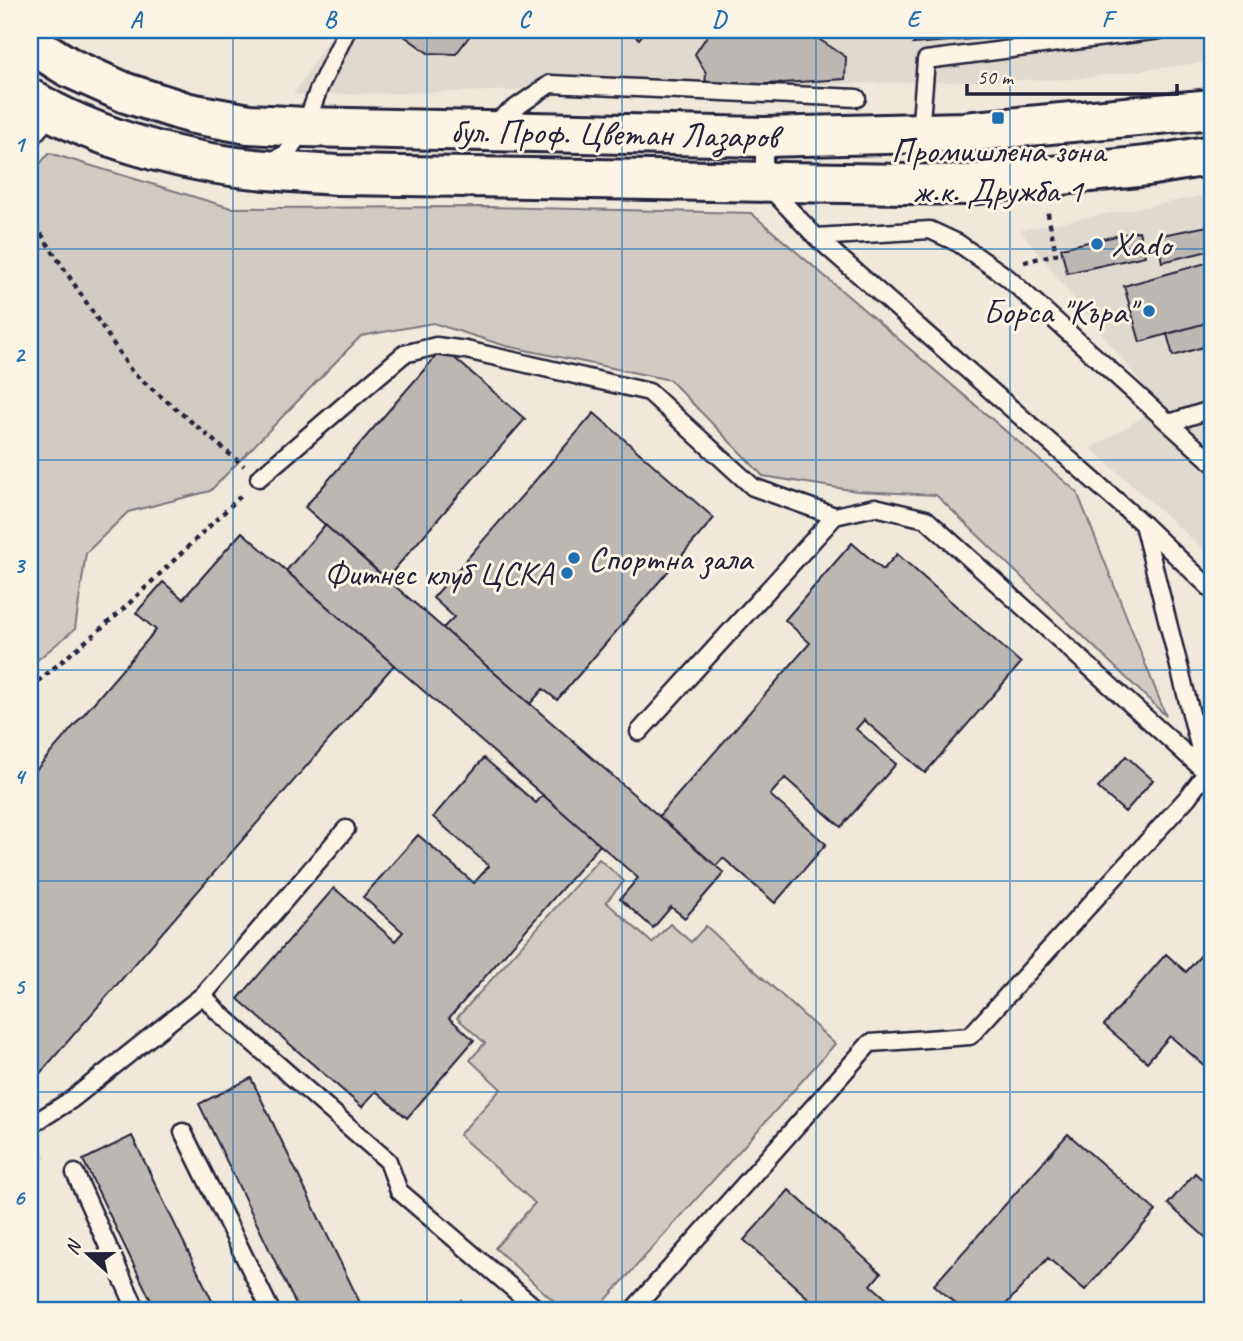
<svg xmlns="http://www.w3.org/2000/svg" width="1243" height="1341" font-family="Caveat,sans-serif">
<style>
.built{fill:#e0d9cf}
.green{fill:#d1cbc3;stroke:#7a767f;stroke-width:2}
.building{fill:#bcb7b3;stroke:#22223b;stroke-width:2}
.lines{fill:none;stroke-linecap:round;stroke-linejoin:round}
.lane-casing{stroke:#22223b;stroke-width:21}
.secondary-casing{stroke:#22223b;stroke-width:44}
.path{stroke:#22223b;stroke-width:4.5;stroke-dasharray:5 5;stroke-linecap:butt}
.lane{stroke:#fcf5e5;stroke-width:16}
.secondary{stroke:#fcf5e5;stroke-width:38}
.grid{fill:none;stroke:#1f6fb2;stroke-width:2;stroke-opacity:0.55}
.poi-dot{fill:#1f6fb2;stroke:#fcf5e5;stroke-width:2.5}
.labels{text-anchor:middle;stroke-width:6;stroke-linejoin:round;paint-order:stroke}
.street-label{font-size:35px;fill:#22223b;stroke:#fcf5e5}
.poi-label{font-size:35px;fill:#22223b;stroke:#fcf5e5;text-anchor:start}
.neatline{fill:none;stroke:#1f6fb2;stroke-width:2.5}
.grid-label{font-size:23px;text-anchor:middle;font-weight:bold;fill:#1f6fb2}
</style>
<rect width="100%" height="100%" fill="#efe8db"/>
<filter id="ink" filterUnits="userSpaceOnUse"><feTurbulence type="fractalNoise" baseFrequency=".0143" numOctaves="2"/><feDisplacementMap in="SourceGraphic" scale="14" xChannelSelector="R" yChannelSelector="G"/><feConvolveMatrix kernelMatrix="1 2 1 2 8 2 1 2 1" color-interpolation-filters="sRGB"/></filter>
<g filter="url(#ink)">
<path class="built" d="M335,30h878v31l-138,18 -782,16z
M1213,194v364l-122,-110 69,-41 -140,-177z
M30,1145l17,10 -17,32z"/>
<path class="green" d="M49,153l182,55 257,-1 263,6 326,279 89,224 -230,-221 -79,-4 -94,-15 -93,-96 -164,-34 -73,-23 -72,13 -151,155 -82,21 -42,41 -11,76 -45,37v-490z
M599,859l25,22 -18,21 46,41 18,-19 21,18 15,-16 129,118 -239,267h-31l-70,-63 40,-45 -76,-68 42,-46 -31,-29 15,-17 -28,-25z"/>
<path class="building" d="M396,30h78l-18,24 -28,-1z
M628,30h18l-7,9z
M711,30h94l41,27 -1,22 -140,9 1,-15 -11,-19z
M923,30h152l-162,14z
M1213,225v25l-51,12 -5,-26z
M1139,231l6,25 -78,17 -6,-25z
M1213,261v60l-73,21 -16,-56z
M1213,321v23l-40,12 -6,-22z
M443,348l82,71 -139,160 -81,-72z
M594,413l120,105 -157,182 -14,-11 -13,15 -87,-76 11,-11 -21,-19z
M325,525l399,348 -39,45 -14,-11 -18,21 -33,-29 18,-21 -352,-307z
M242,532l152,133 -364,420v-308l126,-147 -20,-17 27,-31 20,17z
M852,543l31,27 14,-16 124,109 -96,110 -61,-53 -8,9 40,35 -55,63 -56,-49 -15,17 56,49 -51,59 -52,-45 -7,8 -57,-50 151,-173 -25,-23z
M1126,756l27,24 -28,32 -27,-24z
M484,758l52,45 7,-8 57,50 -151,173 25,22 -67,78 -31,-27 -14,16 -124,-108 96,-111 61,53 8,-9 -40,-35 55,-62 56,48 15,-17 -56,-49z
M1210,945l3,2v126l-43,-37 -23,26 -43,-37 62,-71 20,18z
M251,1078l113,233h-65l-100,-207z
M1068,1134l88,77 -71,79 -37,-32 -48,53h-36l-30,-26z
M132,1136l85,175h-61l-73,-151z
M1195,1173l18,16v55l-45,-40z
M789,1190l92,83 -10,12 29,26h-85l3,-4 -74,-67z
M461,1300l12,11h-22z"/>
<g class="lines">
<g class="lane-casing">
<path id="lane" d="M492,124l58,-40 307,14
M920,133l6,-73 234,-30
M764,137v45l52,55 327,287 70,67
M30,139l23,-26
M268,163l19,-10 18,-26 14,-39 28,-58
M816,237l114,-7 28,13 50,35 205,185
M1169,423l44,-14
M259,478l145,-124 32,-8 30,4 183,42 104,95 82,29
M639,732l196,-216 40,-9 51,12 282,255
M203,995l15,17 170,149 11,30 140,120
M30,1117l9,3 32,-20 132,-105 143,-166
M183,1132l88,179
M75,1173l62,138
M632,1311l238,-268 100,-7 218,-239 18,-24 -63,-249"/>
</g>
<g class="secondary-casing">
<path id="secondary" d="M30,43l40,25 56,25 63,20 60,11 56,3 459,10 200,-5 249,-23
M30,99c59,36 138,59 207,68 33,4 67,6 101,8l629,10 180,-19 66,-11"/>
</g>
<path class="path" d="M30,217l102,155 112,94
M1024,262l32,-8 -9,-45
M30,688l87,-73 127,-122"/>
<use href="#lane" class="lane"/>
<use href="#secondary" class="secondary"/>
</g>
</g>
<path class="grid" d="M233,30v1281M427,30v1281M622,30v1281M816,30v1281M1010,30v1281M30,249h1183M30,460h1183M30,670h1183M30,881h1183M30,1092h1183"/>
<g class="poi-dot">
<rect x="991" y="111" width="14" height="14" rx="3.5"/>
<circle cx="1097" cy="244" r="7"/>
<circle cx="1149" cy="311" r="7"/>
<circle cx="574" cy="558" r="7"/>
<circle cx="567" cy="573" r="7"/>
</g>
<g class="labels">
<g class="street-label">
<text transform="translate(614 133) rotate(1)" y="12">бул. Проф. Цветан Лазаров</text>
</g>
<g class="poi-label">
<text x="998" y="162" text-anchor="middle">Промишлена зона<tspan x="998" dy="40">ж.к. Дружба 1</tspan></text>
<text x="1111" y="256">Xado</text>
<text x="1135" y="323" text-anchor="end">Борса "Къра"</text>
<text x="588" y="570">Спортна зала</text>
<text x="553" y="585" text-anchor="end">Фитнес клуб ЦСКА</text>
</g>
</g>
<rect width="1243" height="1341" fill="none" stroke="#fcf5e5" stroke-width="77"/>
<g transform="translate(88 1254) rotate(291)" stroke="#fcf5e5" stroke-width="5" paint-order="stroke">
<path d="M0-5L12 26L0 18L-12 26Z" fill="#22223b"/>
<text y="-10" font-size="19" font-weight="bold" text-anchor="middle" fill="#22223b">N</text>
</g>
<path d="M967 84v10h210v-10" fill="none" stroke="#22223b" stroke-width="3.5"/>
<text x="977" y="84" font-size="21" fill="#22223b" stroke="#fcf5e5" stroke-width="5" paint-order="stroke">50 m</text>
<rect x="38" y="38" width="1166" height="1264" class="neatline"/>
<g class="grid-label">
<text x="136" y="27">A</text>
<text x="330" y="27">B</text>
<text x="524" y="27">C</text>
<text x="719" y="27">D</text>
<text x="913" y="27">E</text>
<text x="1107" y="27">F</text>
<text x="19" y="152">1</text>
<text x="19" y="362">2</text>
<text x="19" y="573">3</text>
<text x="19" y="784">4</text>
<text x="19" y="994">5</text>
<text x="19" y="1205">6</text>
</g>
</svg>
